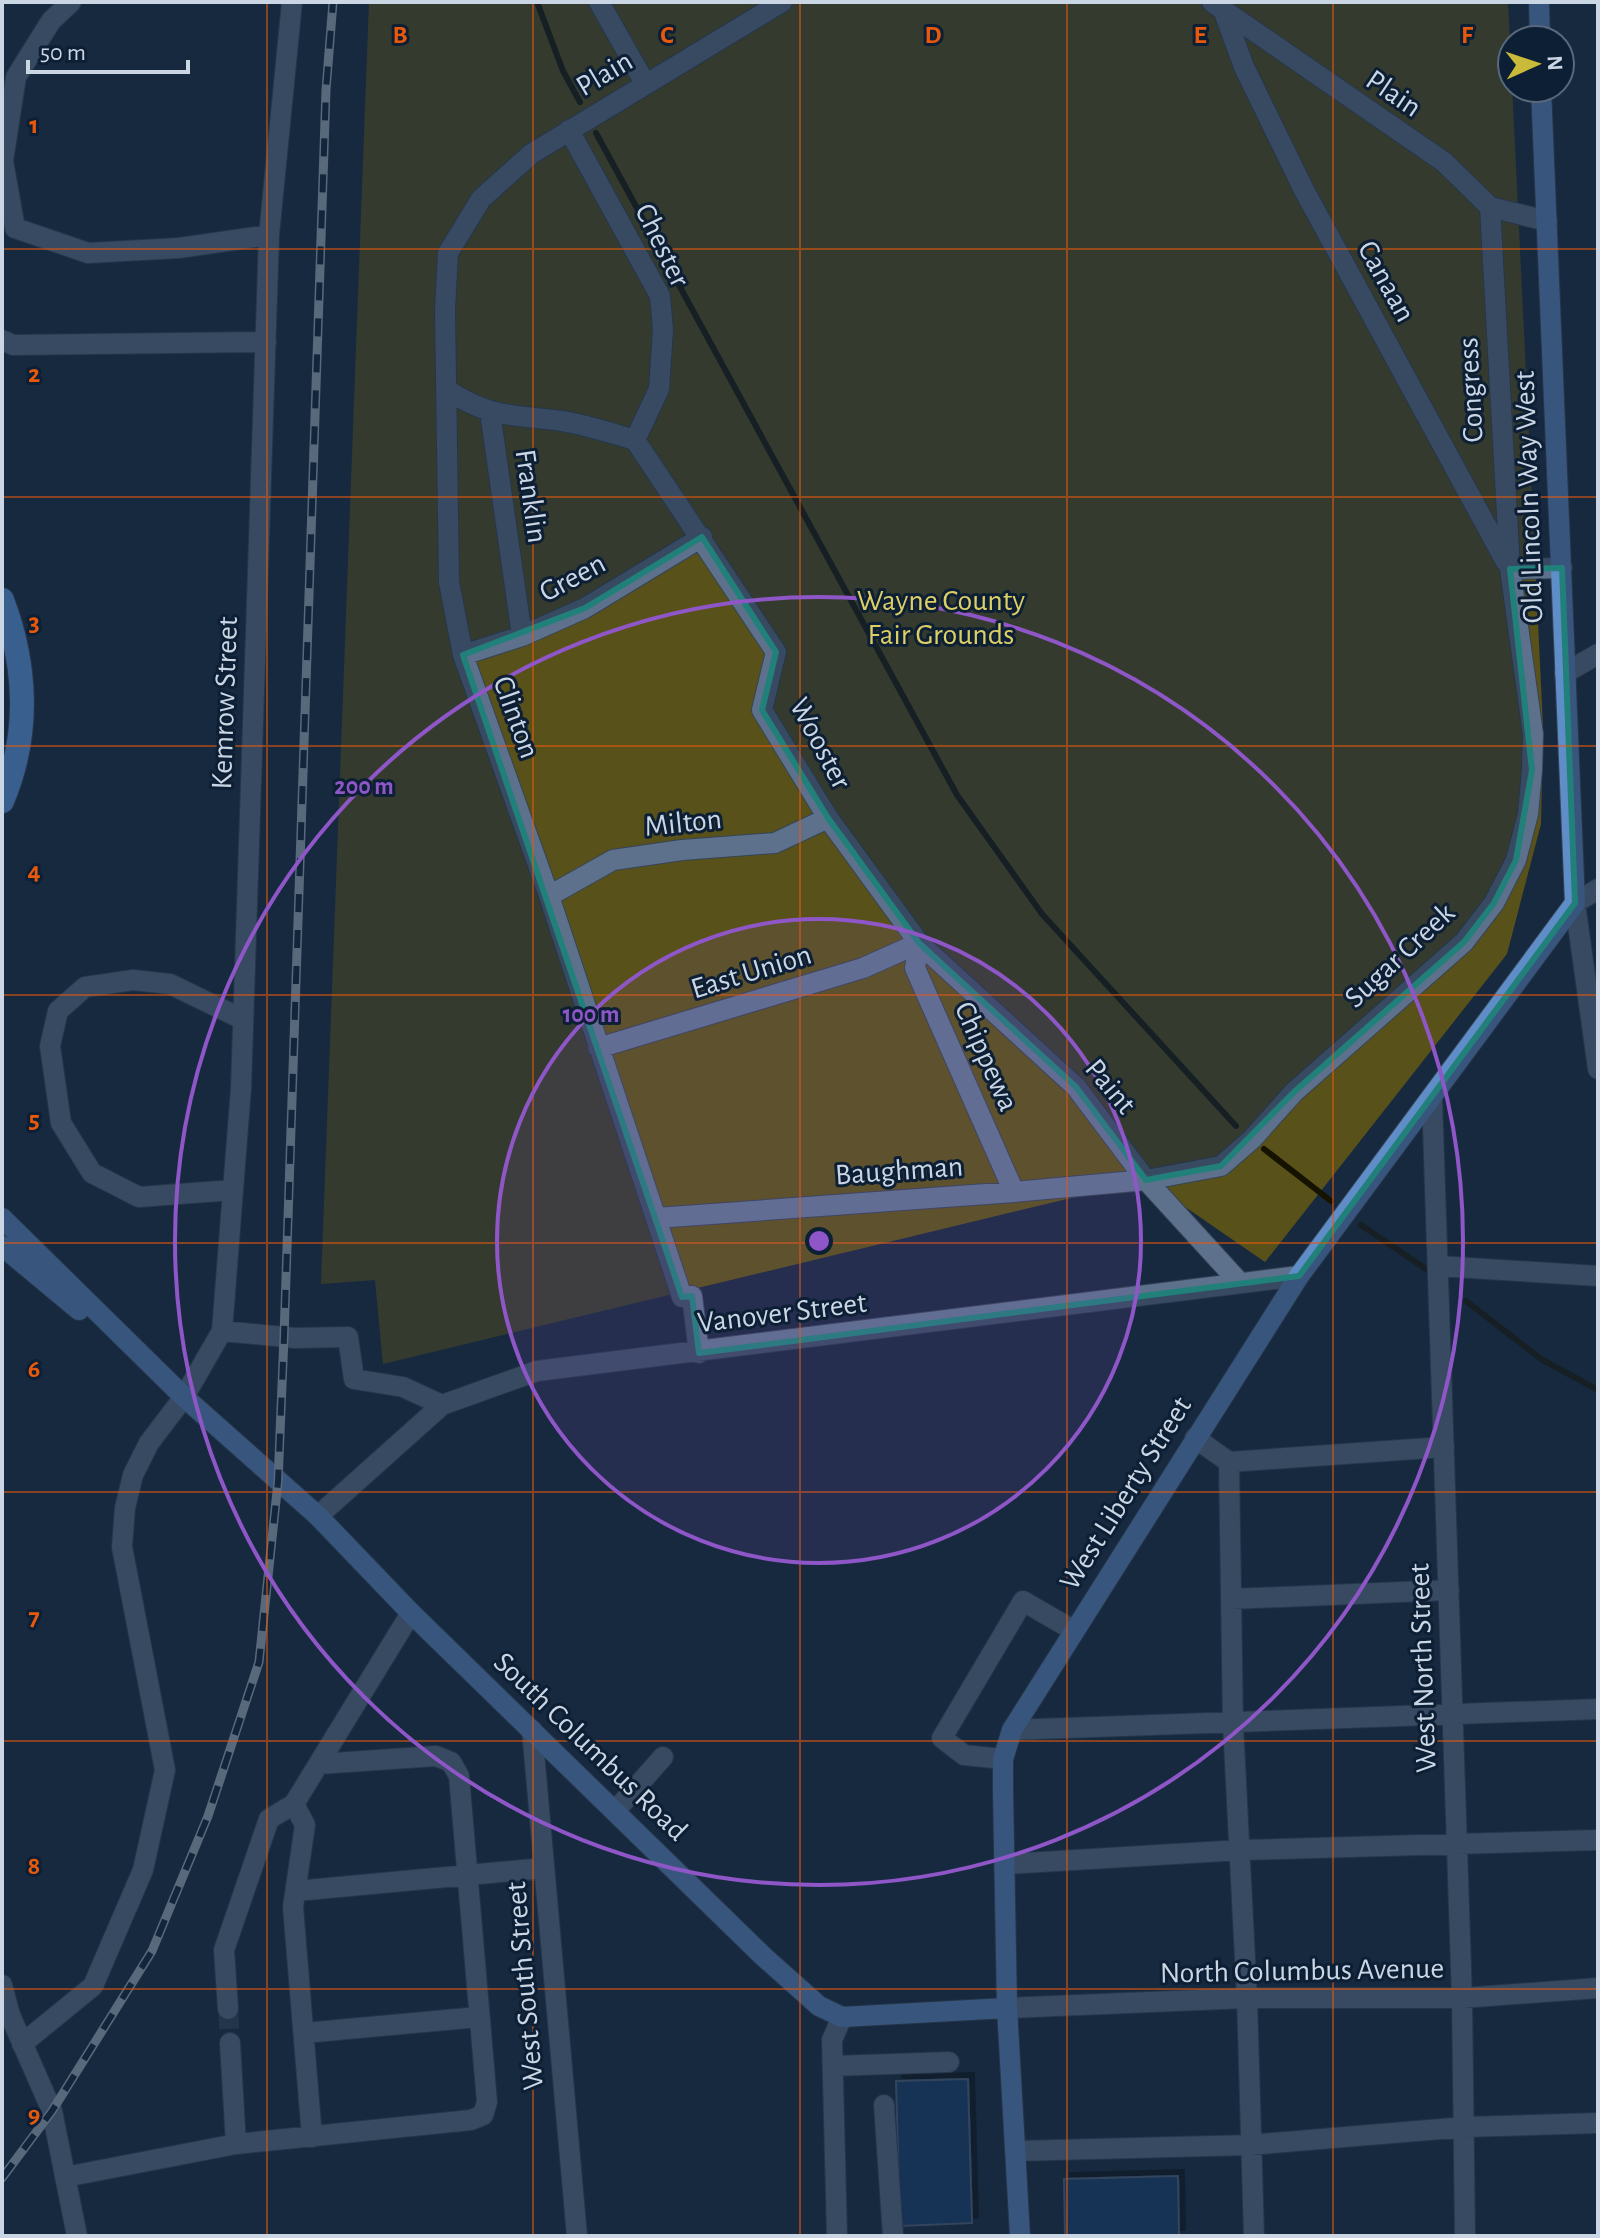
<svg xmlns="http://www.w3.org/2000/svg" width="1600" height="2238" font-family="'Alegreya Sans',sans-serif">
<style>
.green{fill:#585119}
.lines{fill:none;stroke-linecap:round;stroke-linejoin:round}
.stream{stroke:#151200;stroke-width:6}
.building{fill:#133e70;stroke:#526680;stroke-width:2;filter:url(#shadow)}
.minor-tunnel{stroke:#324358;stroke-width:20;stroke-dasharray:20 10;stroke-linecap:butt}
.minor-casing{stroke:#364457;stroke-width:22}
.major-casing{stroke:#364457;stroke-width:22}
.highway-casing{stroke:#364457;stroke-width:26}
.minor{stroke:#5d718c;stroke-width:20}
.major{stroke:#5f8dc7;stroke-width:20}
.highway{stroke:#609fee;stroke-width:24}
.rail-casing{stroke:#a9b5c6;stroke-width:9}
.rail{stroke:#0d1f35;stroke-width:6;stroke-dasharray:18;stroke-linecap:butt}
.marked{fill:none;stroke:#22807a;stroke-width:6;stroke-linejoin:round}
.grid{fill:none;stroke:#e8590c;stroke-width:2;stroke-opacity:0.55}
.ring{fill:none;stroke:#8f56c8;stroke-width:4}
.labels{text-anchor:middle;stroke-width:6;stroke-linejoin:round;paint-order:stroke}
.street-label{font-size:30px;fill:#cbd6e5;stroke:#0d1f35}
.park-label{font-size:30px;fill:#ddcf65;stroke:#0d1f35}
.grid-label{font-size:26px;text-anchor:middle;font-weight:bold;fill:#e8590c;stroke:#0d1f35;stroke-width:6;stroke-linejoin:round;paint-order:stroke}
.centre{fill:#8f56c8;stroke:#0d1f35;stroke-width:4}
.ring-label{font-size:24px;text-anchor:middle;font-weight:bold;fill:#8f56c8;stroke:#0d1f35;stroke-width:6;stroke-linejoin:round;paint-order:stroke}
</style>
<defs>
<filter id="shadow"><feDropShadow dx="6" dy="-6" stdDeviation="0" flood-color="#0009"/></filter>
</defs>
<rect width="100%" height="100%" fill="#17293f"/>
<path class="green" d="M369,2h1139l35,724 -2,98 -34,130 -242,308 -119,-82 -763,184 -8,-84 -54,4z"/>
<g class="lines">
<path class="stream" d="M537,2l26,69 17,31
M596,133l361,662 85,119 194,212
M1264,1149l67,52
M1361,1225l65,44
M1466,1301l75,58 57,31"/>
</g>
<path class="building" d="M968,2079l4,144 -72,3 -4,-145z
M1178,2176l1,60h-114l-1,-57z"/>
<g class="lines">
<path class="minor-tunnel" d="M228,2009l2,34"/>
<g class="minor-casing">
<path id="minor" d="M71,2l-20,19 -35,56 -13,84 12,67 73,25 91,-5 90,-13
M599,2l46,81
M1212,2l232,160 46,45 57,14
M1225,15l19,52 60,123 202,372
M569,130l91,166 3,34 -4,59 -24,51
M2,340l11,5 253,-3
M447,390c45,29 65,24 115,31 25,4 49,12 73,19
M490,412l32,224
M635,440l141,212 -14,58 66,108 91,125 157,144 70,93 94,103
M1510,569l52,-1
M463,655l59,-19 63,-28 117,-71
M1565,673l33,-19
M1598,889l-23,14 23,166
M549,896l64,-36 69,-10 93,-7 53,-25
M919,943l-4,25 99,224
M598,1048l265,-80 56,-25
M1432,1097l30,901 3,238
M233,1190l-94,7 -47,-24 -31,-50 -11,-77 8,-35 27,-24 48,-7 37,4 72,35
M656,1218l358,-26 132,-12 75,-14 31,-27 42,-47 170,-150 30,-39 22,-43 12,-46 4,-44 1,-36 -23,-165 -20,-362
M1438,1266l160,10
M222,1331l73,7 53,-1 6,42 49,8 39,18
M699,1353l-7,-57 -10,1 -133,-401 -86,-241 -14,-73 -4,-272 3,-57 33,-54 50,-45 251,-152
M1195,1438l34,24 215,-15
M1229,1462l4,262 14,274 7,238
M318,1516l124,-111 95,-34 762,-95
M1231,1599l218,-9
M532,1730l45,506
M1012,1730l586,-21
M1003,1759l-39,-4 -22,-17 81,-137 50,29
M294,1804l11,21 -12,82 19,230
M615,1811l48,-54
M1006,1864l235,-14 357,-10
M296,1891l248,-23
M2,1985l8,30 42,96 25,125
M1007,2008l240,-10h215l136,-10
M228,2009l-4,-59 45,-131 25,-15 117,-191
M304,2033l175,-16
M22,2044l71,-58 50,-116 22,-100 -43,-223 3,-39 8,-33 16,-32 35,-46 38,-66 19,-243 28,-853 23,-233
M833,2066l116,-4
M884,2105l9,131
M236,2144l235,-24 12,-5 4,-13 -28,-326 -8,-14 -15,-6 -117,8
M1016,2151l234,-6 215,-18 133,-4
M65,2177l171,-33 -6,-101
M837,2236l-5,-196 10,-23"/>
</g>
<g class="major-casing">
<path id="major" d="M1539,2l1,38
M2,1218l182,179 134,119 93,97 353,344 55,49 23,11 165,-9
M2,1246l77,64
M1020,2236l-13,-228 -4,-217v-32l9,-29 287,-454 276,-373 -34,-815"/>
</g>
<g class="highway-casing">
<path id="highway" d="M2,600c25,66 28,135 0,201"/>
</g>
<use href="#minor" class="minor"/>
<use href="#major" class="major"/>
<use href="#highway" class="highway"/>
<g class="rail-casing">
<path id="rail" d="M2,2178l50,-67 100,-160 56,-135 51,-154 19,-180 6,-145 42,-1247 7,-88"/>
</g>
<use href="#rail" class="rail"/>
</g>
<path d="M0 0H1600V2238H0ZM702,537l74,115 -14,58 66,108 91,125 157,144 70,93 75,-14 73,-74 170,-150 30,-39 22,-43 16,-90 -22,-201 52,-1 13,335 -276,373 -600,77 -7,-57 -10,1 -219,-642 122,-47z" fill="#17293f" fill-opacity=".55" fill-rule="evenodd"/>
<path class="marked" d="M702,537l74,115 -14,58 66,108 91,125 157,144 70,93 75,-14 73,-74 170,-150 30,-39 22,-43 16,-90 -22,-201 52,-1 13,335 -276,373 -600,77 -7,-57 -10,1 -219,-642 122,-47z"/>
<path class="grid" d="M267,2v2234M533,2v2234M800,2v2234M1067,2v2234M1333,2v2234M2,249h1596M2,497h1596M2,746h1596M2,995h1596M2,1243h1596M2,1492h1596M2,1741h1596M2,1989h1596"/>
<circle cx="819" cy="1241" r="322" fill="#8f56c8" fill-opacity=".12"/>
<g class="ring">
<circle cx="819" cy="1241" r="322"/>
<circle cx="819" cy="1241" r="644"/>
</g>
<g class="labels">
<g class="street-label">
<text transform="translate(604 73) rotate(-31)" y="10">Plain</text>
<text transform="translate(1394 93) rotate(34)" y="10">Plain</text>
<text transform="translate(663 245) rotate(64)" y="10">Chester</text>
<text transform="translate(1387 281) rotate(61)" y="10">Canaan</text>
<text transform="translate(1470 390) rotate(-93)" y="10">Congress</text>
<text transform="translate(532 496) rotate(82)" y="10">Franklin</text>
<text transform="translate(1528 497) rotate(-92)" y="10">Old Lincoln Way West</text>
<text transform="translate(572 577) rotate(-28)" y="10">Green</text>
<text transform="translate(224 703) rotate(-88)" y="10">Kemrow Street</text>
<text transform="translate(517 717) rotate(70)" y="10">Clinton</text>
<text transform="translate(821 743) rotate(62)" y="10">Wooster</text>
<text transform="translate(683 822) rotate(-6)" y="10">Milton</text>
<text transform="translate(1399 955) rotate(-43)" y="10">Sugar Creek</text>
<text transform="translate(751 971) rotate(-17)" y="10">East Union</text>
<text transform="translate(987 1056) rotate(66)" y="10">Chippewa</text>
<text transform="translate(1111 1086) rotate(50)" y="10">Paint</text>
<text transform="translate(899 1170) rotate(-4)" y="10">Baughman</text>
<text transform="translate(782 1312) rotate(-7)" y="10">Vanover Street</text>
<text transform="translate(1125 1493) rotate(-58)" y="10">West Liberty Street</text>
<text transform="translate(1422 1668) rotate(-92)" y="10">West North Street</text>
<text transform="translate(591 1746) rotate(44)" y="10">South Columbus Road</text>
<text transform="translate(1302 1970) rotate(-1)" y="10">North Columbus Avenue</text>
<text transform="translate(524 1986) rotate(-95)" y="10">West South Street</text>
</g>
<g class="park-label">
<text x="941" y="610">Wayne County<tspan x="941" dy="34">Fair Grounds</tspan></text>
</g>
</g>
<g class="grid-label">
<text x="400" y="43">B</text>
<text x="667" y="43">C</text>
<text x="933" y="43">D</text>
<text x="1200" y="43">E</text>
<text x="1467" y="43">F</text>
<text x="34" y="133">1</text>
<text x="34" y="382">2</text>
<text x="34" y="631">3</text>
<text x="34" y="879">4</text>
<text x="34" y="1128">5</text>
<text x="34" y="1377">6</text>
<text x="34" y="1625">7</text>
<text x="34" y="1874">8</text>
<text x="34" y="2123">9</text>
</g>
<circle cx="819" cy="1241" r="12" class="centre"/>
<g class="ring-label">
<text x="364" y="794">200 m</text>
<text x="591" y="1022">100 m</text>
</g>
<rect width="1600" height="2238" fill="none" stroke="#cbd6e5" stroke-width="8"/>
<g transform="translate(1536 64) rotate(87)"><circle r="38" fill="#0d1f35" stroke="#59687b" stroke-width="2"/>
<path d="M0-6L14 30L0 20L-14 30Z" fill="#caba39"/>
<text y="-12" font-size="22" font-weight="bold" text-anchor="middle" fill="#cbd6e5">N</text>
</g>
<path d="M28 60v12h160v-12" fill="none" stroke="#cbd6e5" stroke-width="4"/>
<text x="40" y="60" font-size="24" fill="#cbd6e5" stroke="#0d1f35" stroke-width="6" paint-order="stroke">50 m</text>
</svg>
